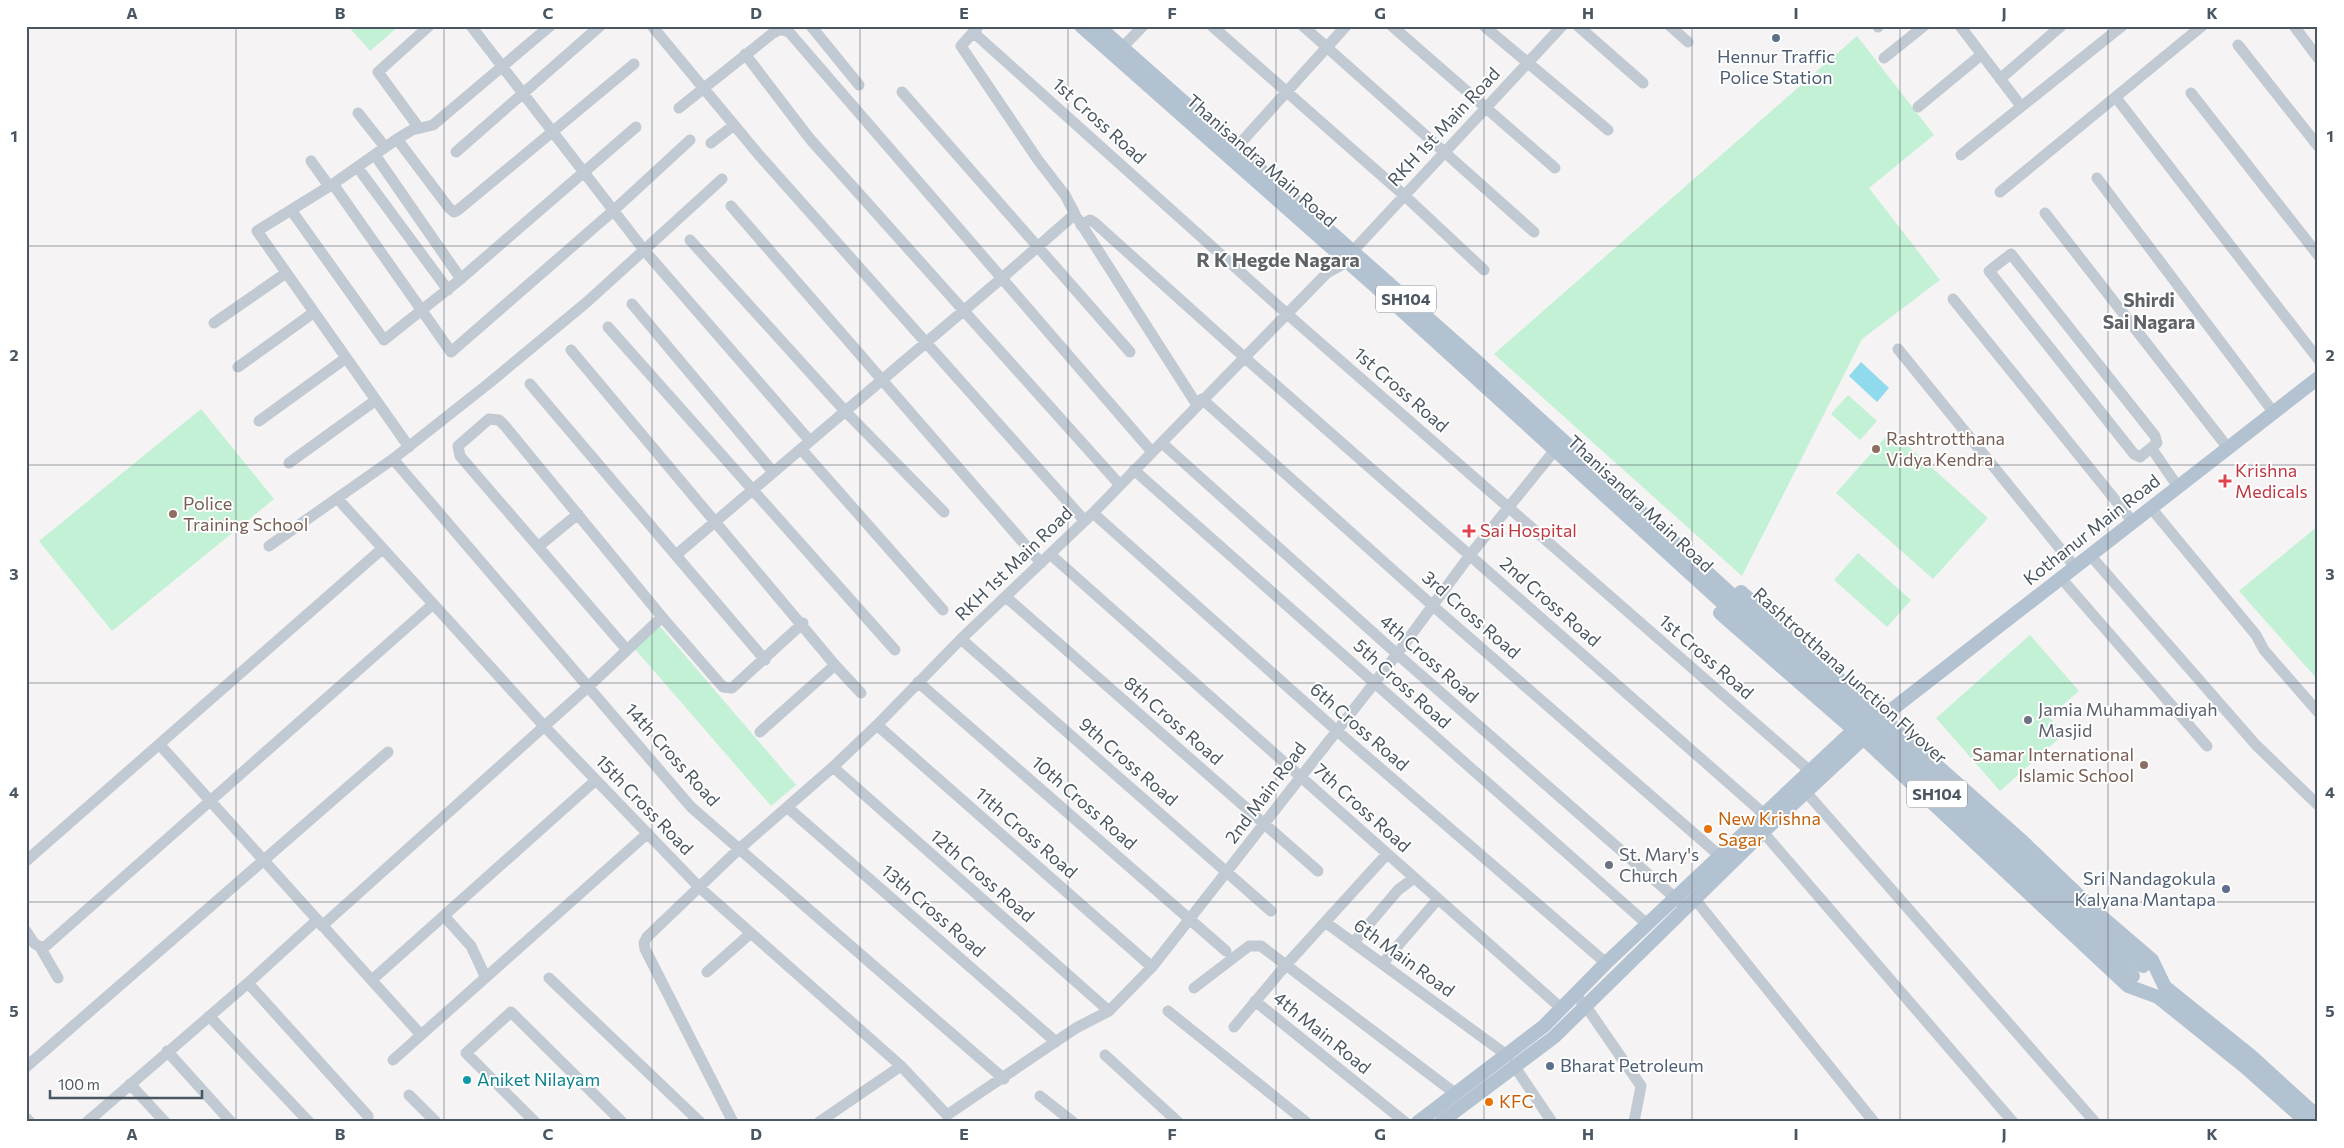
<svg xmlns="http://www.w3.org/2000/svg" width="2344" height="1148" font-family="Commissioner,sans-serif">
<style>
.green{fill:#c3f1d5}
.water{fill:#90daee}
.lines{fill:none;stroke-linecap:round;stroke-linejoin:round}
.minor{stroke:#c1cad2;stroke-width:11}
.major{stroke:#b3c2d1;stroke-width:14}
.major-bridge{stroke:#b3c2d1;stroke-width:14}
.grid{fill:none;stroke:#4a5661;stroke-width:1;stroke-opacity:0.55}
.service-dot{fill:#5c6f8a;stroke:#fff;stroke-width:2}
.education-dot{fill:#8d6e63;stroke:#fff;stroke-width:2}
.health-dot{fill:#e0444e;stroke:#fff;stroke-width:2}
.worship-dot{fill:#6b7280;stroke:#fff;stroke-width:2}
.food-dot{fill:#e8710a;stroke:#fff;stroke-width:2}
.culture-dot{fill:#0f9aa8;stroke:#fff;stroke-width:2}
.labels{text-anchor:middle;stroke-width:4;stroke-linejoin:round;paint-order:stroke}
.shield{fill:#fff;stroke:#808990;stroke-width:1}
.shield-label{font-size:16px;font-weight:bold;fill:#4a5661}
.service-label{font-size:18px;fill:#4e5e75;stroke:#fff}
.street-label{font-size:18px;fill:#4a5661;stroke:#fff}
.education-label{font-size:18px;fill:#785e54;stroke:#fff;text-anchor:start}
.health-label{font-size:18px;fill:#be3a42;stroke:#fff;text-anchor:start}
.worship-label{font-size:18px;fill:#5b616d;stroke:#fff;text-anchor:start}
.food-label{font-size:18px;fill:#c56008;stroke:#fff;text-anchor:start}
.culture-label{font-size:18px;fill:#0d838f;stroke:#fff;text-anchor:start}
.neighbourhood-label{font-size:19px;font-weight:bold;fill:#5f6368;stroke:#fff}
.quarter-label{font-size:20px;font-weight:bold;fill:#5f6368;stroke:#fff}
.neatline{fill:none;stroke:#4a5661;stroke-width:2}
.grid-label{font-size:16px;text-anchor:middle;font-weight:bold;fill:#4a5661}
</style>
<rect width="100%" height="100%" fill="#f5f3f3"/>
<path class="green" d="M348,26h51l-29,25z
M1857,36l77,99 -65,53 71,92 -78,59 -120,237 -248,-222z
M1848,395l29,26 -17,19 -29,-26z
M201,409l73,90 -162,132 -73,-90z
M1891,431l97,87 -55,61 -97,-86z
M2318,526v154l-79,-89z
M1858,553l53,47 -24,27 -53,-47z
M659,625l137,160 -25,21 -136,-157z
M2030,635l49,56 -30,26 15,17 -64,57 -64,-73z"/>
<path class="water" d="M1861,362l28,26 -12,14 -28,-26z"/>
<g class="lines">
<path class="minor" d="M471,26l173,224 166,191
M652,26l107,129 325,365
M811,26l48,59
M1212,26l193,170 79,74
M1303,26l231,206
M1392,26l163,142
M1484,26l124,104
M1578,26l65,57
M1670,26l18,16
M1878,26v1
M1960,26l61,80
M2294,26l24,32
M973,32l313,281 524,458
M2238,45l80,101
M1117,53l26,-27
M745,54l65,85 310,346
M1884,58l40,-32
M2000,79l61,-53
M902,92l228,260
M2191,93l127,162
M2117,99l201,260
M1918,107l63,-52
M679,108l94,-75 8,-4 8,3 363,420
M358,113l27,34
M419,128l-41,-56 51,-46
M397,139l52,69 5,4 4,-2 176,-146
M711,143l23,-18
M1236,148l110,-122
M456,152l144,-126
M375,155l86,124
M1961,155l161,-129
M311,161l18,25
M358,168l90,122
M2097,178l177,235
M333,184l64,-45 15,-9 21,-5 117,-99
M2000,192l202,-166
M731,206l310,357
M291,210l93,130 73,-58 179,-155
M2045,213l183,235
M1078,219l119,186
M1081,225l9,-5 5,3 149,134 520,457
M690,240l155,171 99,101
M1352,252l210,-226
M2011,254l144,182 2,7 -17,14 -6,-3 -145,-183z
M1953,299l180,223
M632,304l141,168
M214,323l72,-50
M608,327l287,323
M1898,349l177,218
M571,350l264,315 -75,67
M238,367l75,-54
M530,384l235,276
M1202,399l231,207 287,250
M259,421l87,-63
M1162,443l235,211 284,249
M409,447l-152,-216 76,-47 118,168 162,-141 77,-71
M801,449l142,161
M2152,449l26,38
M393,459l298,348 313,272
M289,463l87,-63
M1134,470l513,454
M337,498l207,228 156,162 201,178 46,49 129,-87 33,-17 43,-44 245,-313 73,-99 89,-110
M2151,508l105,127 8,15 54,62
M1093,513l243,217 270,233
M269,546l124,-87 95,-75 99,-82 135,-123
M539,546l39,-32
M676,555l326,-277 73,-64 -10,-19 -27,-35 -77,-114 16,-18
M1051,555l510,453
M2090,555l166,190 62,60
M2061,578l146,168
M1006,597l312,274
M961,639l310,272
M627,650l-167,-194 -2,-10 31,-27 10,1 6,6 157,191 61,70 9,1 71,-65
M835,665l26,28
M918,682l308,269
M877,725l275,242
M160,745l261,290
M833,767l276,244
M1806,792l289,330
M787,807l269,235
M1763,832l250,290
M26,861l356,-312
M1694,898l180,224
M444,916l27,30 14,30
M317,920l-69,63 120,133v6
M1325,922l183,134
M322,926l266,-239 74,-70
M26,931l8,12 6,4 7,-2 385,-340
M1353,943l45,-53 16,-12
M40,947l18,31
M1383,963l55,-64
M707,972l44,-39
M549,978l151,144
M373,979l223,-199
M1194,988l55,-42h12l195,148
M1574,994l11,11 56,81 -7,36
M1255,1001l150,121
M1168,1011l138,111
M209,1016l100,106
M1234,1027l52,-62 101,-111
M167,1051l64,71
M1105,1055l73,67
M393,1060l255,-227
M26,1067l362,-315
M1515,1067l37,55
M130,1084l35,38
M409,1095l27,27
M1040,1096l33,26
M26,1118l4,4
M87,1122l161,-139
M535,1122l-69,-69 45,-41 111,110
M733,1122l-88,-173 -1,-6 3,-6 92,-88 94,-82 44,-42 84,-86 132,-126 234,-240 20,-11
M819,1122l82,-56"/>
<path class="major" d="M1081,26l294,260 362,330
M1098,26l375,332 273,250
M1741,592l281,249 73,70 57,49 13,27 86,69 67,61
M1720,613l141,123 267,250 30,11 86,69 63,56
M1890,711l428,-333
M1418,1122l126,-96 62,-63 253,-238
M1441,1122l113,-85 209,-205 106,-99"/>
<path class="major-bridge" d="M1746,608l156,138 241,220
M1737,616l166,146 230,214"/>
</g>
<path class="grid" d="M236,26v1096M444,26v1096M652,26v1096M860,26v1096M1068,26v1096M1276,26v1096M1484,26v1096M1692,26v1096M1900,26v1096M2108,26v1096M26,246h2292M26,465h2292M26,683h2292M26,902h2292"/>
<g class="service-dot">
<circle cx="1776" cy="38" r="5"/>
<circle cx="2226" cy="889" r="5"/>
<circle cx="1550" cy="1066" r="5"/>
</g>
<g class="education-dot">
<circle cx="1876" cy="449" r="5"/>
<circle cx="173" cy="514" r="5"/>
<circle cx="2144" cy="765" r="5"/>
</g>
<g class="health-dot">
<path d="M2222.5 473.5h5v5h5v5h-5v5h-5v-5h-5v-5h5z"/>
<path d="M1466.5 523.5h5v5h5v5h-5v5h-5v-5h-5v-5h5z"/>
</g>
<g class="worship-dot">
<circle cx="2028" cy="720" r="5"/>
<circle cx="1609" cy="865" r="5"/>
</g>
<g class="food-dot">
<circle cx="1708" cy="829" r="5"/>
<circle cx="1489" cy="1102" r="5"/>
</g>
<circle class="culture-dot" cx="467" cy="1080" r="5"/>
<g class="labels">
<g class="shield">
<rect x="1376" y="285.5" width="60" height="27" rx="4"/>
<rect x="1907" y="780.5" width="60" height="27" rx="4"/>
</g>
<g class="shield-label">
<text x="1406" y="305">SH104</text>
<text x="1937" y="800">SH104</text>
</g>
<g class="service-label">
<text x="1776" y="63">Hennur Traffic<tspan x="1776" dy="21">Police Station</tspan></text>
<text x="2216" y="885" text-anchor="end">Sri Nandagokula<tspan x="2216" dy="21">Kalyana Mantapa</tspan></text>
<text x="1560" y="1072" text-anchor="start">Bharat Petroleum</text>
</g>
<g class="street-label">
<text transform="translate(1099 121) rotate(42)" y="6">1st Cross Road</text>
<text transform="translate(1444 127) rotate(-47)" y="6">RKH 1st Main Road</text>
<text transform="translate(1261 161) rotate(41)" y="6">Thanisandra Main Road</text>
<text transform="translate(1401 390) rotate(41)" y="6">1st Cross Road</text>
<text transform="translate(1640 504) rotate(43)" y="6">Thanisandra Main Road</text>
<text transform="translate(2092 530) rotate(-38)" y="6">Kothanur Main Road</text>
<text transform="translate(1014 564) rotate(-44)" y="6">RKH 1st Main Road</text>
<text transform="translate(1550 602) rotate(41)" y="6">2nd Cross Road</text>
<text transform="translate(1471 615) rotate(41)" y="6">3rd Cross Road</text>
<text transform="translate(1706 657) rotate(41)" y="6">1st Cross Road</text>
<text transform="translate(1429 659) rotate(41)" y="6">4th Cross Road</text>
<text transform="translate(1850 676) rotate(42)" y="6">Rashtrotthana Junction Flyover</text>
<text transform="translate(1402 684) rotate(42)" y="6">5th Cross Road</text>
<text transform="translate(1173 721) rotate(41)" y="6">8th Cross Road</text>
<text transform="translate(1359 727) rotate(41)" y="6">6th Cross Road</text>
<text transform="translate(672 755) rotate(48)" y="6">14th Cross Road</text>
<text transform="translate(1128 762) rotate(41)" y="6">9th Cross Road</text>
<text transform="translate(1266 793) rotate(-53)" y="6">2nd Main Road</text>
<text transform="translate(1084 803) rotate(41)" y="6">10th Cross Road</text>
<text transform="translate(644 805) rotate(46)" y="6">15th Cross Road</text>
<text transform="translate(1362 808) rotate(42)" y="6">7th Cross Road</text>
<text transform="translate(1026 833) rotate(41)" y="6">11th Cross Road</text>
<text transform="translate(982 876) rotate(41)" y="6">12th Cross Road</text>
<text transform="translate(933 911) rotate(41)" y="6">13th Cross Road</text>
<text transform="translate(1404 958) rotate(36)" y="6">6th Main Road</text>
<text transform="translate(1322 1033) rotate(39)" y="6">4th Main Road</text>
</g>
<g class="education-label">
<text x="1886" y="445">Rashtrotthana<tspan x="1886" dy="21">Vidya Kendra</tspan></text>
<text x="183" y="510">Police<tspan x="183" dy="21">Training School</tspan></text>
<text x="2134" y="761" text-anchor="end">Samar International<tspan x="2134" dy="21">Islamic School</tspan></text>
</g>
<g class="health-label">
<text x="2235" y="477">Krishna<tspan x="2235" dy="21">Medicals</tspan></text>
<text x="1480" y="537">Sai Hospital</text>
</g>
<g class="worship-label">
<text x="2038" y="716">Jamia Muhammadiyah<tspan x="2038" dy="21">Masjid</tspan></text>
<text x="1619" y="861">St. Mary's<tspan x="1619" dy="21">Church</tspan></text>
</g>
<g class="food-label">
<text x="1718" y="825">New Krishna<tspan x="1718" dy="21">Sagar</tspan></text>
<text x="1499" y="1108">KFC</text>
</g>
<g class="culture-label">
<text x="477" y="1086">Aniket Nilayam</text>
</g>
<g class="neighbourhood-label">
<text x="2149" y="307">Shirdi<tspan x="2149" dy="22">Sai Nagara</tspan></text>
</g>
<g class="quarter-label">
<text x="1278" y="267">R K Hegde Nagara</text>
</g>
</g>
<rect width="2344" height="1148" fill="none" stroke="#ffffff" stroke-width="55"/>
<path d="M50 1090v8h152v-8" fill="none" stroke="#4a5661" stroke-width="2.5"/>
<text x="58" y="1090" font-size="15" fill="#4a5661" stroke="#ffffff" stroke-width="4" paint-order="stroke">100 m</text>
<rect x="28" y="28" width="2288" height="1092" class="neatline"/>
<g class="grid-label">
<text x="132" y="19">A</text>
<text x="340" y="19">B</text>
<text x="548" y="19">C</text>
<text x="756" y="19">D</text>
<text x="964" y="19">E</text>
<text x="1172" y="19">F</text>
<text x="1380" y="19">G</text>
<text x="1588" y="19">H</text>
<text x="1796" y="19">I</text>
<text x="2004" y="19">J</text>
<text x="2212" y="19">K</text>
<text x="14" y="142">1</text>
<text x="2330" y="142">1</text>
<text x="14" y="361">2</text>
<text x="2330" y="361">2</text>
<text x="14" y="580">3</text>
<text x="2330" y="580">3</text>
<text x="14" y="798">4</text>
<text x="2330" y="798">4</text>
<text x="14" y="1017">5</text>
<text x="2330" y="1017">5</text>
<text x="132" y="1140">A</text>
<text x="340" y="1140">B</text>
<text x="548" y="1140">C</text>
<text x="756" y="1140">D</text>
<text x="964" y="1140">E</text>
<text x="1172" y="1140">F</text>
<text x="1380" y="1140">G</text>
<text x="1588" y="1140">H</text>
<text x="1796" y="1140">I</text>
<text x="2004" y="1140">J</text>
<text x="2212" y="1140">K</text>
</g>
</svg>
